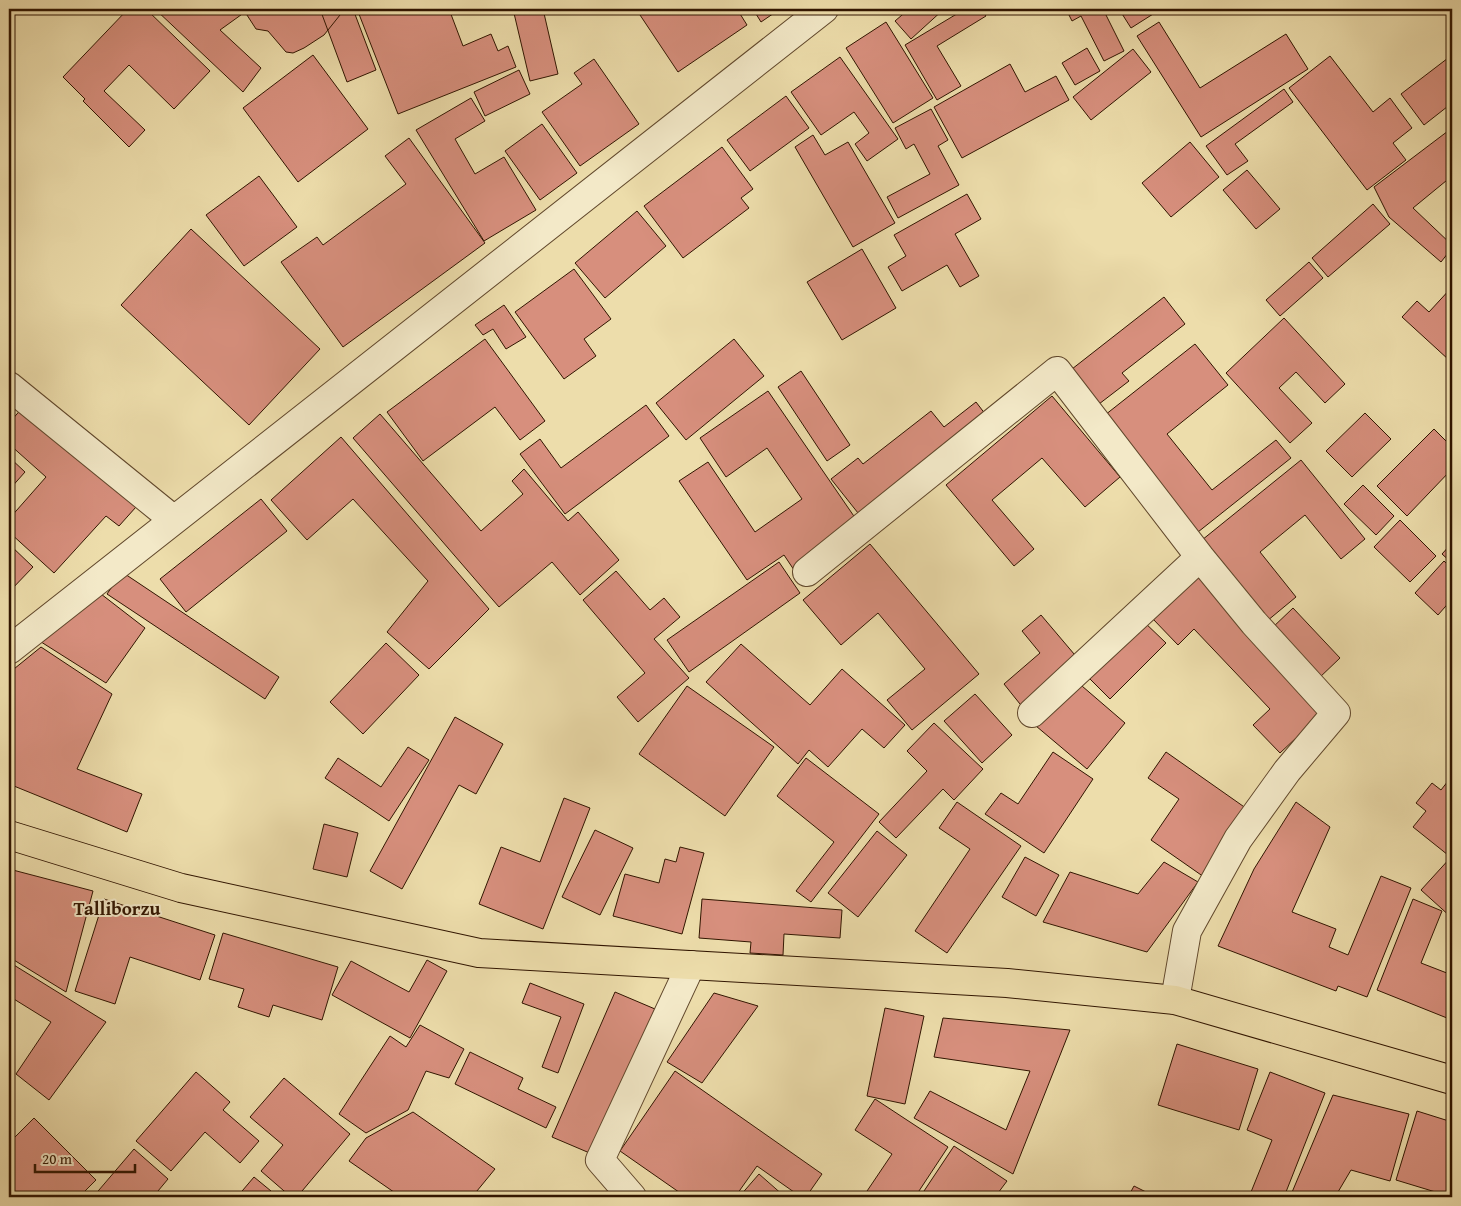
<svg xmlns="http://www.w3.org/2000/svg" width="1461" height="1206" font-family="'Gentium Book Plus',serif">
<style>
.building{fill:#d78f7d;stroke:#311500}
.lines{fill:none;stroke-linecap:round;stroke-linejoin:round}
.minor-casing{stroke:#60472b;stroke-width:30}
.major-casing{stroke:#311500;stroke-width:30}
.minor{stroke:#f3e9c8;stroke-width:28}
.major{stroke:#edddab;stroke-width:28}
.labels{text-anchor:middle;stroke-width:4;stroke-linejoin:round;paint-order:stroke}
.quarter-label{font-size:19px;font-weight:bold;fill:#311500;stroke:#f3e9c8}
</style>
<rect width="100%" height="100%" fill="#edddab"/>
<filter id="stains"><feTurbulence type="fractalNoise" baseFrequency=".004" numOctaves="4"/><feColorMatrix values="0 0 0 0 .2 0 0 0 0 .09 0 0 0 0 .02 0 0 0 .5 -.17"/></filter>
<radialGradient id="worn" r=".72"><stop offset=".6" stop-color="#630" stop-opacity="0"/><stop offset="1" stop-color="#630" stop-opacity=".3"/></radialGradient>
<path class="building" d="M128,9h18l64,62 -36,38 -45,-44 -25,26 41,39 -16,17 -46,-46 2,-2 -22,-22z
M155,9h179l6,6 -16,20 -20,13 -11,5 -7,-1 -18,-21 -12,-2 -11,-17 -25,18 41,38 -18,24z
M320,9h33l23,61 -29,12z
M357,9h92l14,37 28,-12 7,17 10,-5 8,21 -118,47z
M513,9h30l15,65 -28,7z
M636,9h101l10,16 -69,47z
M753,9h27l-19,13z
M909,9h35l-33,30 -16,-18z
M965,9h16l5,7 -49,30 24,40 -24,14 -32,-55z
M1066,9h37l21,42 -20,10 -23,-45 -9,5z
M1119,9h42l-30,19z
M886,22l47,76 -40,25 -47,-75z
M1159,22l41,66 86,-54 22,35 -107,68 -64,-101z
M1087,48l13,23 -25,14 -13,-22z
M1133,49l18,23 -60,48 -18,-23z
M313,55l55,74 -70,53 -55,-74z
M1452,55v48l-28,22 -23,-31z
M1330,56l43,56 17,-14 22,30 -19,15 13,17 -39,30 -78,-102z
M840,57l58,82 -31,22 -12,-17 14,-11 -15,-21 -33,23 -30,-43z
M594,59l45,65 -59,42 -38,-54 40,-28 -8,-11z
M1010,64l15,28 31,-16 13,24 -107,58 -28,-51z
M519,70l11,24 -45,22 -11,-24z
M1284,89l9,13 -58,42 13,17 -21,14 -21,-29z
M786,96l23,32 -59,43 -23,-31z
M471,98l14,23 -30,18 20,35 29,-17 32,53 -52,31 -68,-111z
M931,109l17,31 -10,6 21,39 -61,33 -11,-21 43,-23 -16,-30 -8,5 -11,-21z
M542,124l35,49 -37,27 -35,-49z
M1452,128v48l-39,32 39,37v3l-11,14 -52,-45 -15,-30z
M813,135l12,20 23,-13 47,81 -42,24 -58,-100z
M409,138l76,105 -142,104 -62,-85 36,-25 6,8 83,-61 -21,-28z
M1190,142l29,35 -48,40 -29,-34z
M722,147l31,42 -12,9 8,10 -66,50 -39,-52z
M1247,170l33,39 -24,20 -33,-39z
M259,176l38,51 -53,39 -38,-51z
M967,194l14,25 -26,15 24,42 -19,11 -13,-22 -45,26 -14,-24 18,-11 -12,-21z
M1373,204l17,20 -62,53 -16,-19z
M637,211l29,35 -61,52 -30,-35z
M191,229l129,120 -71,76 -128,-120z
M862,249l34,59 -54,32 -35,-58z
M1309,262l14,16 -43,38 -14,-16z
M574,269l37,50 -27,20 12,17 -32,23 -49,-67z
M1452,287v70l-3,3 -47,-43 15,-16 12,11z
M1164,297l21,27 -63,49 7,8 -30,23 -27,-35z
M504,305l22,32 -20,12 -13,-20 -10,6 -8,-10z
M1284,318l61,66 -20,19 -29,-31 -17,16 33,35 -22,20 -64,-70z
M485,339l60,82 -25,19 -25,-33 -72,54 -36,-49z
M734,339l30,37 -78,64 -30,-37z
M1195,344l33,41 -61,49 45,56 64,-50 15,18 -93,74 -93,-117z
M801,371l49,74 -23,16 -49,-74z
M768,391l92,134 -66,45 -10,-15 -37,25 -68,-99 29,-19 47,70 47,-33 -35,-51 -41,29 -26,-39z
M1052,396l68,81 -35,30 -43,-49 -50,42 42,49 -20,17 -68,-81z
M976,402l13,17 -127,99 -31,-39 27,-21 5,6 68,-53 13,16z
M646,405l23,31 -104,78 -45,-60 20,-15 21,29z
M24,406l112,101 -17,19 -13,-10 -52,57 -45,-41v-13l37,-42 -37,-33v-21z
M1365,413l26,26 -39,38 -26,-26z
M380,414l101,117 42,-37 -11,-13 12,-12 44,52 10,-9 41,48 -39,35 -28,-33 -53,45 -146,-169z
M1434,429l18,18v22l-45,47 -30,-30z
M341,437l148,172 -60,60 -42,-37 41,-51 -75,-82 -46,41 -36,-40z
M9,457l16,15 -16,18z
M1301,460l64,79 -24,20 -36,-44 -45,37 36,45 -29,24 -65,-81z
M1363,485l31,31 -18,19 -32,-31z
M261,499l26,32 -101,81 -26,-33z
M1400,520l36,36 -26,26 -36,-35z
M1452,543v20l-10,-9z
M9,544l24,23 -24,25z
M870,544l109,130 -67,56 -25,-30 38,-31 -47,-56 -37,32 -38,-45z
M1444,561l8,8v30l-14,16 -23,-22z
M779,562l21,31 -111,79 -22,-32z
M616,571l34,39 14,-12 16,19 -26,22 35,39 -51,44 -21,-25 28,-24 -62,-73z
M122,572l157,105 -14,22 -158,-105z
M1197,575l130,134 -47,44 -27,-28 17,-16 -76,-80 -16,16 -26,-27z
M101,594l44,34 -39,55 -68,-43z
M1293,608l47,50 -22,21 -47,-50z
M1041,615l39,46 -56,48 -20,-25 36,-31 -18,-22z
M1141,619l25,24 -56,56 -24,-24z
M386,643l33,32 -56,59 -33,-32z
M741,644l69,61 32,-36 63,56 -21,23 -22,-19 -34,38 -19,-17 -11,14 -92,-82z
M41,647l71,47 -35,75 65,25 -15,38 -118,-48v-111z
M1075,680l50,43 -38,46 -51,-43z
M687,686l87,61 -49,69 -86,-62z
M975,694l37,41 -30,28 -38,-42z
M455,717l48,27 -27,50 -17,-9 -57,104 -32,-18z
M934,723l49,46 -29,31 -11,-11 -47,49 -17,-16 48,-51 -20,-20z
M408,747l21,13 -40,61 -64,-43 13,-20 43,29z
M1053,752l40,27 -49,74 -59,-39 16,-21 17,11z
M1166,752l84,59 -46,66 -53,-37 28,-41 -31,-21z
M806,758l73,56 -68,88 -15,-11 38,-49 -57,-46z
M1452,776v75l-1,-1 -3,5 -35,-28 13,-16 -10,-8 16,-20 9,7z
M564,798l26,10 -47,121 -64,-25 22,-57 39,15z
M957,802l64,44 -74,107 -32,-22 55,-82 -31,-21z
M1296,802l34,25 -38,85 44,17 -7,18 19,8 33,-79 30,12 -44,109 -29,-11 -2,5 -118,-45 36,-77z
M324,824l34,9 -11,44 -34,-8z
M595,830l38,18 -33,67 -38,-18z
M877,831l30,24 -49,62 -30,-24z
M680,847l24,6 -22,81 -69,-18 12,-42 34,9 6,-24 11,3z
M1452,856v62l-31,-28z
M1025,857l34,18 -23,41 -34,-19z
M1164,862l34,20 -51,70 -104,-30 27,-50 68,22z
M9,869l84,22 -27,101 -57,-35z
M104,899l111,36 -15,45 -70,-23 -15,47 -40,-13z
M702,899l140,11 -2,28 -56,-4 -1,21 -33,-2 1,-11 -52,-4z
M1413,899l29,12 -21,52 31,12v45l-75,-30z
M223,933l115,34 -16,53 -49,-15 -4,12 -31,-10 6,-18 -35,-10z
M427,960l20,11 -37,67 -78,-43 19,-34 58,31z
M9,962l97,60 -57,78 -33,-26 35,-52 -42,-26z
M530,983l54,21 -26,69 -16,-6 19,-50 -39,-14z
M615,992l40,17 -63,145 -40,-17z
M714,993l44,13 -56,77 -35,-21z
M885,1008l39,8 -19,88 -38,-8z
M943,1018l127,12 -57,144 -99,-56 16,-27 76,39 24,-59 -96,-14z
M420,1025l44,24 -15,29 -23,-7 -18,39 -42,23 -27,-19 51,-78 16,11z
M1177,1044l81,25 -19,61 -81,-25z
M470,1052l53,26 -5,11 38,18 -10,21 -91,-44z
M675,1071l147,103 -16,23h-5l-44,-31 -22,31h-49l-66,-46z
M196,1072l34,30 -7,8 36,31 -19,22 -35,-31 -34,39 -35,-30z
M1270,1072l55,21 -41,104h-35l23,-57 -25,-10z
M284,1078l66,56 -53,63h-6l-30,-26 22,-26 -33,-28z
M1333,1095l76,19 -19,67 -39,-11 -16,27h-45z
M875,1099l73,48 -33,50h-52l29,-43 -37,-24z
M1417,1111l35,11v75l-56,-17z
M413,1112l82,57 -23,28h-71l-52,-36 17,-23z
M34,1118l62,62 -17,17h-70v-54z
M954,1146l53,35 -12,16h-18l-9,-6 -4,6h-44z
M134,1149l34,30 -10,12 7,6h-72z
M759,1174l25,22 -1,1h-44z
M254,1177l17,14 -5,6h-29z
M1134,1186l22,11h-28z"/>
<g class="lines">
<g class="minor-casing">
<path id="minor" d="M9,386l165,134
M807,572l250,-201 143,186 54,66 82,90 -49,58 -49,68 -51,92 -12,69
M9,650l815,-641
M1032,713l168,-156
M632,1197l-32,-37 91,-195"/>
</g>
<g class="major-casing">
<path id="major" d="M9,835l172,53 298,65 528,30 168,17 277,80"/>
</g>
<use href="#minor" class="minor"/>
<use href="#major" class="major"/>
</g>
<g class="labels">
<g class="quarter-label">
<text x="117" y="915">Talliborzu</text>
</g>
</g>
<rect width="1461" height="1206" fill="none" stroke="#edddab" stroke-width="30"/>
<rect x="10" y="10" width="1441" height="1186" fill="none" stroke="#311500" stroke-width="2.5"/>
<rect x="15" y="15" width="1431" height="1176" fill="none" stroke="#311500"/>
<path d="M35 1164v8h100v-8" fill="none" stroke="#311500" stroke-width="2.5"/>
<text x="42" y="1164" font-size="15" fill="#311500" stroke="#f3e9c8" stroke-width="4" paint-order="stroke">20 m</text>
<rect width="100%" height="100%" filter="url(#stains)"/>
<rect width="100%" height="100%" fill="url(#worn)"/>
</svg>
